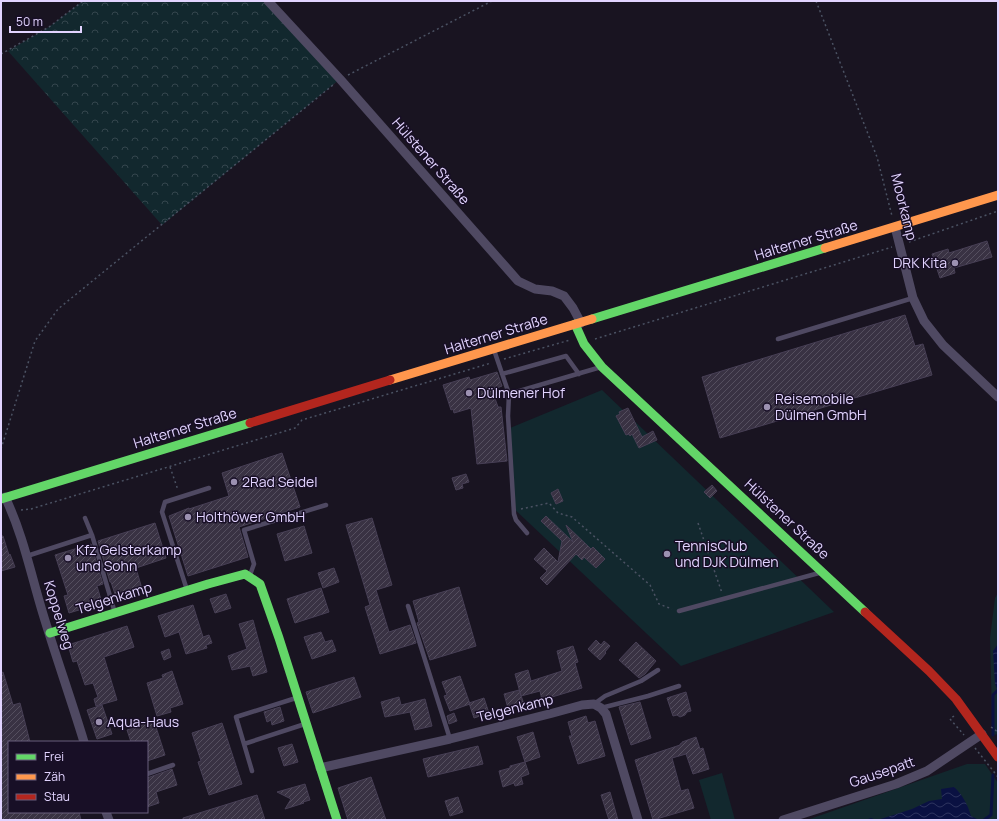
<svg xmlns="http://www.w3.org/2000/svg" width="999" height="821" font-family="Manrope,sans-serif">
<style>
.green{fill:#12282e}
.forest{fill:url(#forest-crowns)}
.water{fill:url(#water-waves)}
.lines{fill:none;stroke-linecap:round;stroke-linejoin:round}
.stream{stroke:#0a1142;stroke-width:3}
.building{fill:url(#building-hatch);stroke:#473f55}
.path{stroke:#4b5263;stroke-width:1.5;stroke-dasharray:2 3;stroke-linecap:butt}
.lane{stroke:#4f4962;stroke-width:4.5}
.street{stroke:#4f4962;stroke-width:9}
.fast{stroke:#63d668;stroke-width:9}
.slow{stroke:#ff974d;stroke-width:9}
.jam{stroke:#b3261e;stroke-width:9}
.poi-dot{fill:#9c91b1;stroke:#180f26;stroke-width:1.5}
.labels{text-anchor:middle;stroke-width:3;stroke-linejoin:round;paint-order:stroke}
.street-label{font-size:14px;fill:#e2d4ff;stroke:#180f26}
.poi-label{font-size:14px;fill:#e2d4ff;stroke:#180f26;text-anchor:start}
</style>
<defs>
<pattern id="forest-crowns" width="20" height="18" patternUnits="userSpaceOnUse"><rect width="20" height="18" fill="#12282e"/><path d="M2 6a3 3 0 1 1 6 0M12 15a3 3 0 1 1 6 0" fill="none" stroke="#34464d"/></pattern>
<pattern id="water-waves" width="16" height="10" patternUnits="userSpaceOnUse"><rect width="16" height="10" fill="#0a1142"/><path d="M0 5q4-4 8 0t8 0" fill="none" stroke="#2d335e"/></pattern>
<pattern id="building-hatch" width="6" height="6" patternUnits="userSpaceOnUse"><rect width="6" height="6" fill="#393243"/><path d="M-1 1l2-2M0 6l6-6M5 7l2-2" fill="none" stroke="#554f5f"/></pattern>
</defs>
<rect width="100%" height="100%" fill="#191421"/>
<path class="green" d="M602,390l232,222 -153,54 -170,-160 -1,-78z
M998,593v141l-5,1 -1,-17 -2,-80 5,-40z
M967,764h18l13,19v37h-191z
M722,773l13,47h-24l-12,-40z"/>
<path class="forest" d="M83,1h185l72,78 -178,146 -154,-174 41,-24z"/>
<path class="water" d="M998,644v47l-3,-7 -2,-33z
M954,787c8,7 14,18 17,29l6,3v1h-112l6,-2 6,2 10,-3 25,-8 17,-8 13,-2 -1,-10z"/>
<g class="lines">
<path class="stream" d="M993,735v-40l5,-5
M984,820l7,-5 2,-40"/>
</g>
<path class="building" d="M987,241l5,16 -38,11 1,5 -15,5 -8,-24 16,-5 1,4z
M905,315l10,31 8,-2 9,31 -212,63 -18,-61z
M497,372l5,14 -10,4 6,17h3l6,54 -30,3 -6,-56 -17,5 -1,-4 -2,1 -8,-25 26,-8 1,3z
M628,408l14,29 11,-6 4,9 -18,8 -7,-14 -2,2 -1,-2 -3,1 -10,-19 4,-2 -1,-2z
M282,453l18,54 -61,20 9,30 -60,19 -19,-60 20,-8v1l40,-13 -7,-23z
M466,474l3,8 -7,2 1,4 -7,2 -4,-12z
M712,485l5,6 -7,7 -6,-6z
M558,489l5,12 -7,3 -5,-11z
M546,516l27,26 -7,-17 25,24 2,-2 12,12 -9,9 -12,-11 -2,3 -6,-6 -29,31 -7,-7 7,-7 -13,-12 10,-11 14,14 4,-21 -21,-20z
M372,518l20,67 -16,5 13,42 21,-7 6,18 -36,11 -15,-47 5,-2 -24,-80z
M155,523l11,35 -30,10 6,21 -26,8 -5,-15h-1l-12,-41z
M304,526l8,27 -27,8 -8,-27z
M1,536h2l6,19 1,-1 5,13 -14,4z
M91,544l12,40 -6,2 5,17 -33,10 -5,-17 4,-1 -13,-40z
M334,568l5,14 -16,6 -5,-15z
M459,587l17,59 -46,14 -13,-37 2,-1 -6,-21z
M321,588l8,24 -34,11 -8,-24z
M226,594l5,14 -16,5 -5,-14z
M193,605l10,32 6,-2 3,8 -6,2 1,3 -21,6 -7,-22 -14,5 -7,-21z
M253,620l14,52 -14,4 -3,-10 -18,4 -4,-14 19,-7 -8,-25z
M127,626l7,21 -30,10 13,43 -21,6 -2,-7 4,-2 -5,-14 -8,2 -8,-24 -4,1 -5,-17z
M321,632l4,10 7,-2 4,11 -24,8 -8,-22z
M596,640l5,5 3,-4 6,5 -5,6 1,1 -6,7 -12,-11z
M636,642l20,19 -11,13 -6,4 -20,-18z
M573,646l5,16 -3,1 7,25 -40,12 -2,-9 -19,5 -6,-22 13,-4 3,11 31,-10 -5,-20z
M169,649l2,8 -7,3 -3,-8z
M172,671l11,33 -13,4 1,4 -14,4 -10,-33 16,-5 -1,-3z
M3,672l10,33 7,-2 10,39h-21v70h70l2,8h-80v-147z
M460,676l10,28 -20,7 -6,-15 3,-1 -5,-13z
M354,677l7,20 -48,16 -7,-21z
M519,690l5,14 -16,4 -4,-14z
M686,692l5,19 -4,1 -2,3 -5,2 -3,-2 -4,1 -6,-18z
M399,697l2,8 24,-6 7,27 -17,4 -5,-18 -25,5 -4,-15z
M484,698l5,15 -15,5 -5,-15z
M640,702l11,36 -20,7 -12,-38z
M102,705l10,29 -15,5 -10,-29z
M280,707l4,14 -12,4 -1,-5 -4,2 -3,-10z
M454,713l3,8 -8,3 -2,-8z
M586,716l2,7 7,-2 10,35 -27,8 -9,-28h3l-4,-14z
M154,721l11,34 -18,6v-19h-16l-4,-12z
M222,723l20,61 -33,11 -11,-33 3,-1 -9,-28z
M533,732l7,25 -15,5 -8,-25z
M696,737l4,12 3,-1 6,21 -16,5 -7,-20 -14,4 9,33 7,-2 6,19 -41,12 -18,-60 45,-15v-1l2,-1v-1z
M292,744l6,18 -14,4 -6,-18z
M478,746l5,18 -55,13 -5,-18z
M525,762l4,12 -8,3 2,7 -8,2 -1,-3 -11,4 -4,-16 11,-3v-2z
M172,769l5,16 -21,7 3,11 -12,4v-29z
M371,777l15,43h-38l-10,-32z
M305,784l5,16 -7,2 1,1 -19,6 6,-10 -14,-7z
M610,792l8,28h-9l-8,-25z
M257,795l8,25h-82v-2z
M458,797l5,15 -13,4 -5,-15z"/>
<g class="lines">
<path class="path" d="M816,1l61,156 15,59
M1,54l48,-27 34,-26
M348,75l144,-74
M909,242l89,-31
M595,339l297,-92
M504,359l66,-19
M1,449l34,-108 23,-32 275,-224
M170,467l8,23
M521,509l28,-6 9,10 14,4 78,68 9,19 13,5
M21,510l10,-1 264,-81 7,-8 189,-57
M698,523l24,70
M954,716l-4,3 14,16
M991,727l7,5
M975,748l23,29"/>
<path class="lane" d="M778,339l135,-41
M494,350l15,44 92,-27
M502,374l64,-18 13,18
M509,394l-1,22 6,98 2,6 11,13
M85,518l7,17
M27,556l65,-21 23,78
M250,575l4,-11 -10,-34 82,-25
M187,590l-25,-78 3,-10 44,-14
M408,606l42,133
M679,611l140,-38
M594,704l11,-8 36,-15 17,-11
M601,708l47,-12 31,-10
M244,744l61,-20
M252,771l-16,-54 60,-19
M147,774l26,-9"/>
<path class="street" d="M268,1l72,78 178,202 17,8 17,2 12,5 9,12 8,15
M895,227l18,71 11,23 19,24 55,52
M5,497c18,37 26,78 38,117 13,43 28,85 41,128
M320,768l130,-29 103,-26 29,-8 12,-1 7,4 5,6 32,106
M106,812l3,8
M783,820l113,-36 31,-13 55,-37"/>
<path class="fast" d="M592,319l233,-71
M575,324l9,20 18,23 263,245
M1,499l249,-76
M50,633l158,-49 37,-10 15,10 19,54 58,182"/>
<path class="slow" d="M825,248l173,-53
M390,380l202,-61"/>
<path class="jam" d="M250,423l140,-43
M865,612l64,59 27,28 42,58"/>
</g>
<g class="poi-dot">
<circle cx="955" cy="263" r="4"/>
<circle cx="469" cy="393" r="4"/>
<circle cx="767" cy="407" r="4"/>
<circle cx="234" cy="482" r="4"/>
<circle cx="188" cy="517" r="4"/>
<circle cx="667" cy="554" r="4"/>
<circle cx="68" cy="558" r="4"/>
<circle cx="99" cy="722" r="4"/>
</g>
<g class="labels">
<g class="street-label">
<text transform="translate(431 161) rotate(49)" y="5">Hülstener Straße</text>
<text transform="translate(904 207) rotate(76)" y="5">Moorkamp</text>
<text transform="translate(806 240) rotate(-17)" y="5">Halterner Straße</text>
<text transform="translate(496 334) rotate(-17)" y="5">Halterner Straße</text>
<text transform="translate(185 428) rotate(-17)" y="5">Halterner Straße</text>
<text transform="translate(787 519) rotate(43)" y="5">Hülstener Straße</text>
<text transform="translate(114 598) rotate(-17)" y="5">Telgenkamp</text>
<text transform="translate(59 615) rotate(73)" y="5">Koppelweg</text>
<text transform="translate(515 708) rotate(-14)" y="5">Telgenkamp</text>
<text transform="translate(882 772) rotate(-19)" y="5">Gausepatt</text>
</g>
<g class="poi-label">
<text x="947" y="268" text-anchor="end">DRK Kita</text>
<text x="477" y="398">Dülmener Hof</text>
<text x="775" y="404">Reisemobile<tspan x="775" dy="16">Dülmen GmbH</tspan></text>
<text x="242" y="487">2Rad Seidel</text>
<text x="196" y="522">Holthöwer GmbH</text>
<text x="675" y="551">TennisClub<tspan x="675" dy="16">und DJK Dülmen</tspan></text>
<text x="76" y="555">Kfz Gelsterkamp<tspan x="76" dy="16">und Sohn</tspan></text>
<text x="107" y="727">Aqua-Haus</text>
</g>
</g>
<rect width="999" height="821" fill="none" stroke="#e2d4ff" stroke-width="4"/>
<rect x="8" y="741" width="140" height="72" fill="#180f26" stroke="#695e7d"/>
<rect x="16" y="754" width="20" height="6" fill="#63d668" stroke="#695e7d"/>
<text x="44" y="761" font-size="12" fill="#e2d4ff">Frei</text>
<rect x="16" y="774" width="20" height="6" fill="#ff974d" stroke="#695e7d"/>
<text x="44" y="781" font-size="12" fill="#e2d4ff">Zäh</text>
<rect x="16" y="794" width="20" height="6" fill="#b3261e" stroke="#695e7d"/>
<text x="44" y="801" font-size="12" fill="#e2d4ff">Stau</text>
<path d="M10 26v6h71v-6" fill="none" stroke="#e2d4ff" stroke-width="2"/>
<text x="16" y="26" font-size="12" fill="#e2d4ff" stroke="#180f26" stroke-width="3" paint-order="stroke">50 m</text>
</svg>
